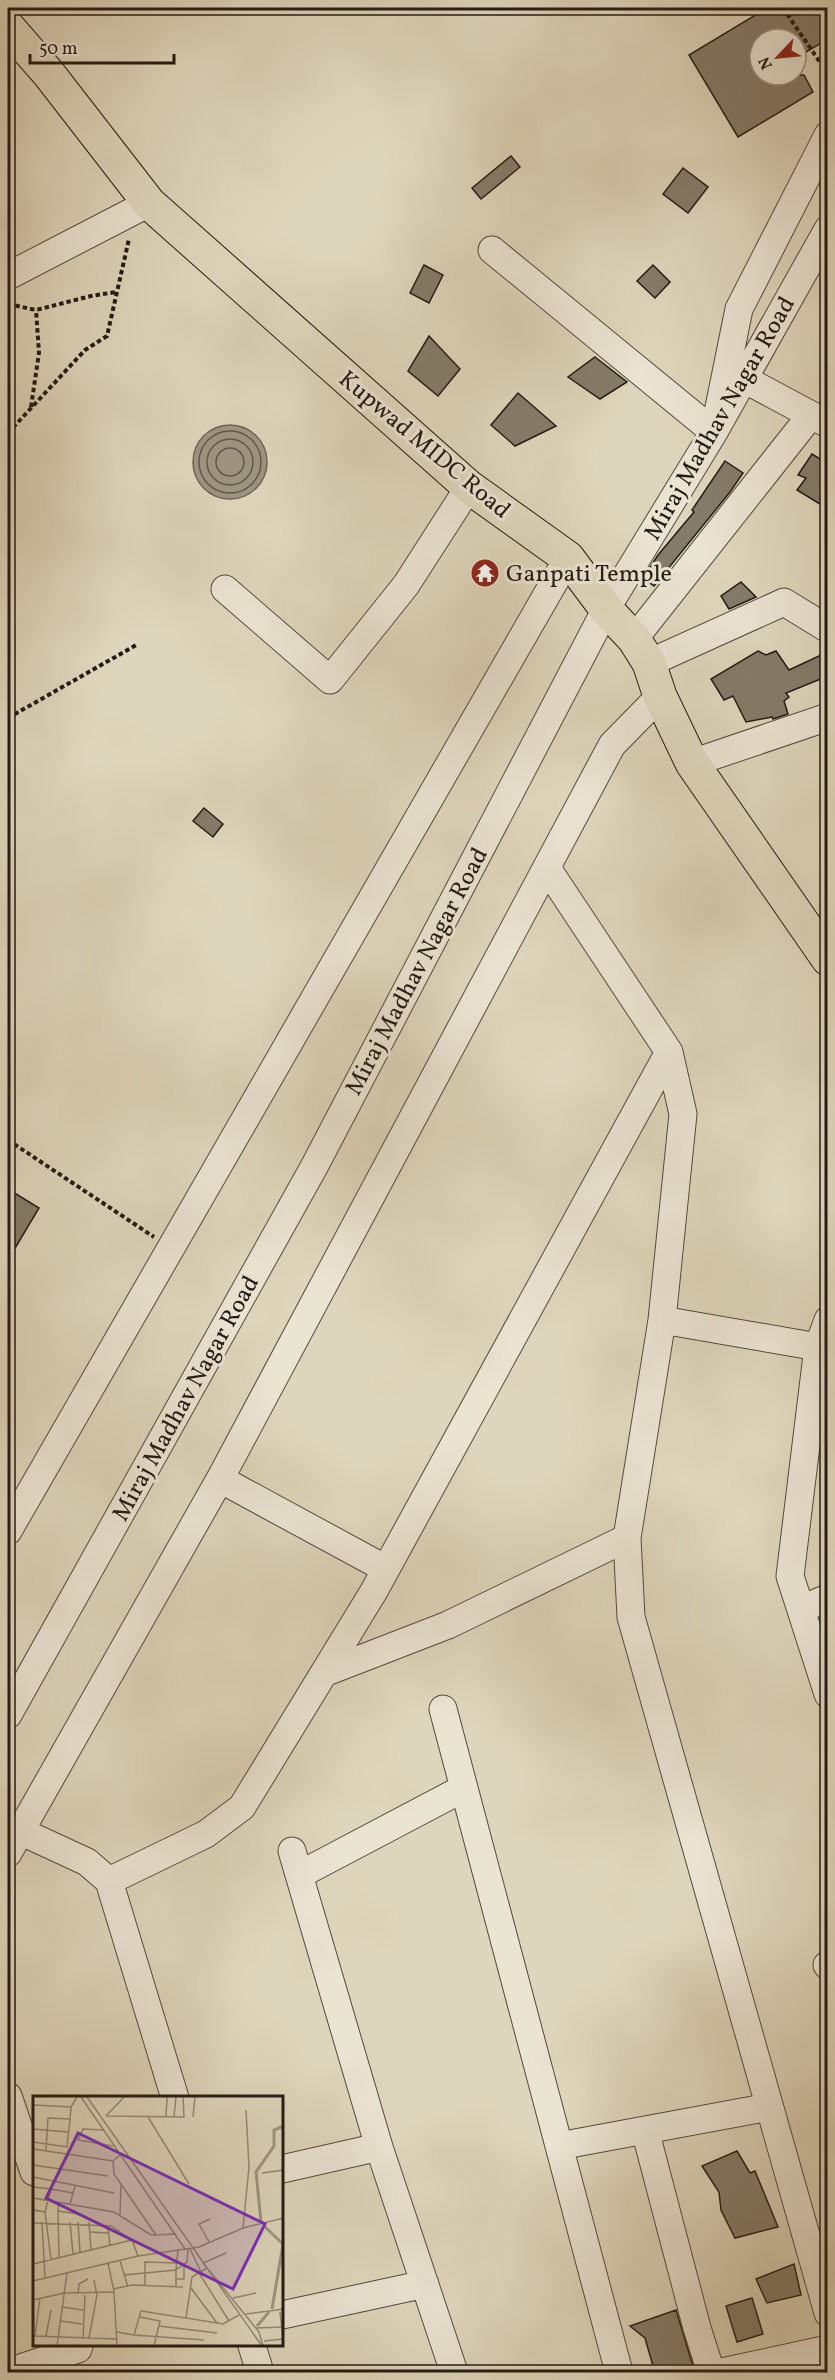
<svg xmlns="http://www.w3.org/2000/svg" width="835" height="2380" font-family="Vollkorn,serif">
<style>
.water{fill:#9e9683;stroke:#6d6556;stroke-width:1.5}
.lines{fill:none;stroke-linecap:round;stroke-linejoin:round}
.shore{stroke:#60584b;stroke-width:1.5}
.building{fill:#847c6b;stroke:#231b13;stroke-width:1.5}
.minor-casing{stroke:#524a3d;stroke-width:29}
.major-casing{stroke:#231b13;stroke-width:35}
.path{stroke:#231b13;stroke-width:4;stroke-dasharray:4.5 3;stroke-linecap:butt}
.minor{stroke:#eae4d3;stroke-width:27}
.major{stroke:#ded6bc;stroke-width:33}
.labels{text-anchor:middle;stroke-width:6;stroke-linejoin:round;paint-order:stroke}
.street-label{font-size:24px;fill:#231b13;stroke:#eae4d3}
.poi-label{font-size:24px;fill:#231b13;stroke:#eae4d3;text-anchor:start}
.inset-river{fill:none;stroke:#9e9683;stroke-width:3}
.inset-road{fill:none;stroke:#938b78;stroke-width:1.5}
.view{fill:#7b2cbf;fill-opacity:0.15;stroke:#7b2cbf;stroke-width:3}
.inset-edge{fill:none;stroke:#231b13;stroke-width:3}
</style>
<rect width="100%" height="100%" fill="#ded6bc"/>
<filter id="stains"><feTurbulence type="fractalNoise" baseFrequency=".00333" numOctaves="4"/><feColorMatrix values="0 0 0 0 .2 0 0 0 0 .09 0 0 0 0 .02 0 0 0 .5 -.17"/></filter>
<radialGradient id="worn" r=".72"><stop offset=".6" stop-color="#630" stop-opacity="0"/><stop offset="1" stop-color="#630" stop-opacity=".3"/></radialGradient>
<path class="water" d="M193 462a37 37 0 1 1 74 0a37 37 0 1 1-74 0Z"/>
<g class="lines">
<path class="shore" d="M199 462a31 31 0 1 1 62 0a31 31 0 1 1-62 0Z
M207 462a23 23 0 1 1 46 0a23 23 0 1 1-46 0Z
M216 462a14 14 0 1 1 28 0a14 14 0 1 1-28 0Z"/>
</g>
<path class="building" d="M767,8h61v31l-32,19v-19h-36v36h44l9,17 -75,45 -49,-82z
M511,156l9,11 -39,32 -9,-11z
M683,168l25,19 -20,26 -25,-19z
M424,265l19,10 -14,28 -19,-10z
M653,265l17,17 -15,16 -18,-17z
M429,336l31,33 -22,27 -30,-25z
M595,357l32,25 -27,17 -32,-22z
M518,393l38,33 -41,20 -24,-21z
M812,454l16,10v45l-31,-19 9,-12 -8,-3z
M725,461l18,12 -13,19 -76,94 -11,-8 15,-23 36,-43 -2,-2z
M741,582l15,15 -27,12 -8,-13z
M758,651l8,4 10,-4 13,19 32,-15 7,21 -42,17 3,4 -5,4 4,13 -15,5 -1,-2 -26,5 -13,-26 -9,4 -13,-21z
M204,808l19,16 -10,13 -20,-16z
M8,1189l31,19 -31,52z
M737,2151l13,22 5,-2 23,56 -43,11 -14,-28 -2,-18 -17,-26z
M794,2264l7,31 -34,8 -11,-24z
M752,2298l11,36 -26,8 -11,-36z
M676,2310l19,63h-40l-10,-35 -15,-12z"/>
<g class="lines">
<g class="minor-casing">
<path id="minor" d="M492,250l222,182 25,-123 89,-174
M8,276l141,-73
M744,379l84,45
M225,589l105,91 76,-95 63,-98
M634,639l177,-224
M649,663l135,-61 44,27
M692,763l136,-46
M547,868l122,184 14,62 -21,206 -35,218 4,79 197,696
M662,1320l156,27
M828,1320l-10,27 -28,229 38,118
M220,1479l166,90
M8,1531l560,-973
M801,1609l27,-11
M324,1673l124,-48 179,-87
M443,1709l176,663
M8,1715l306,-548 292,-558 108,-177 114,-203
M20,1831l67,31 22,19 66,217
M292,1851l87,296 75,225
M8,1853l212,-374 392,-734 48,-49
M299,1875l165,-87
M109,1881l97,-47 36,-27 132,-216 295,-539
M827,1965l1,1
M8,2096l26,76
M645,2130l52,198 14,44
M559,2146l210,-39
M282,2169l97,-22
M282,2315l143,-31
M252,2346l8,26
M8,2372l70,-23 1,-3
M722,2372l106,-23"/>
</g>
<g class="major-casing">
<path id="major" d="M8,27l41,47 100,129 320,284 99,71 38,51 28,30 15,24 11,33 32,67 136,196"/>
</g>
<path class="path" d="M783,8l45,66
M8,304l28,6 55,-14 25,-4
M31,407l8,-54 -3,-43
M8,433l77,-83 22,-14 22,-97
M8,718l130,-74
M8,1140l146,97"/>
<use href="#minor" class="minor"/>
<use href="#major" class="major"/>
</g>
<defs>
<g id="temple-disc" transform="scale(1.5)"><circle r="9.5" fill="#8f2418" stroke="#eae4d3"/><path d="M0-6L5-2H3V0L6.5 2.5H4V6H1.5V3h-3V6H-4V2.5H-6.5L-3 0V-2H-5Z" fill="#fff"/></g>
</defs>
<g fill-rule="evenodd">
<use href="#temple-disc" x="485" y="573"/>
</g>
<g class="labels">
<g class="street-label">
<text transform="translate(719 418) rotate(-60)" y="8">Miraj Madhav Nagar Road</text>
<text transform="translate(425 444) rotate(40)" y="8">Kupwad MIDC Road</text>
<text transform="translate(416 971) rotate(-62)" y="8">Miraj Madhav Nagar Road</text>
<text transform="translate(185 1398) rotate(-61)" y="8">Miraj Madhav Nagar Road</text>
</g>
<g class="poi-label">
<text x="506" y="581">Ganpati Temple</text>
</g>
</g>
<g transform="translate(33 2096)">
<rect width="250" height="250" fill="#ded6bc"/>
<path class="inset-river" d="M228,126l-5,-50 18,-26v-16l10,-4M231,130l19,18 -11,65M224,230l12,-14"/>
<path class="inset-road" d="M48,1l104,152M54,1l175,249M0,9l38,2 6,-10M73,20l78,1 -1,-20M73,20l18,-19M133,20l1,-19M115,21l41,67M141,21l2,-20M160,21l2,-20M0,33l35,3M70,34l-20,-1 -5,11 35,6M0,46l34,5 3,-28M0,53l80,12 7,-6M13,54l2,-32 22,1 1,-12M80,65l1,13 42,61M0,69l75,11M229,77l22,-3M0,81l81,16M0,91l18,2 -6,23M18,93l22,4M0,102l81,14 37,23 25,-1M26,106l-1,9 21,3M37,108l5,-18M0,114l12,2 6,48M25,115l1,46M87,118l1,-29M9,126l3,56M37,126l3,32M45,126l2,30M56,126l2,28M0,127l78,3 21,14M75,129l2,21M210,132l6,-61 -3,-57M56,136l19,1M176,146l-10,-18 11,-5M157,153l11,23M193,157l-23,10 56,69 4,14M87,165l8,26M75,167l6,28M0,168l99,-24 6,16M174,172l-15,9 -6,41 37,6 16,-9M166,177l30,48M91,179l52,-5 2,-20M143,183h8v-14M0,185l105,-25 61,-9 44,-19 41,-10M112,189v-23l32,1M143,191v-17l11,-8 1,-13M158,192l26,35M80,193l19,-4 51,2M45,198l1,-10 9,-5M7,202l-5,38 82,3M200,202l23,-5M0,204l31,-7 50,-1 3,54M29,211l21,3M213,218l38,-5M107,221l20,4 -6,25M27,225l22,3M126,230l58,7M223,232l28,-1M84,236l17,3 7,-24 45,7M101,239l70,5M13,240l5,-26M56,242l8,-43 -3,-15M50,243l2,-44M231,245l19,-2 -3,-27M24,250l10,-73"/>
<path class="view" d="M45,37l187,91 -32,65 -187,-91z"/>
<rect width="250" height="250" class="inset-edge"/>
</g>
<rect width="835" height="2380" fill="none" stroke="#ded6bc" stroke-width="30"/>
<rect x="9" y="9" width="817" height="2362" fill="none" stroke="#231b13" stroke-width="3"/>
<rect x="15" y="15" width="805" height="2350" fill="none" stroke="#231b13" stroke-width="1.5"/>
<g transform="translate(778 57) rotate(244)"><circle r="28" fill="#eae4d3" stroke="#9a9486" stroke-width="1.5"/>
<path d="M0-4.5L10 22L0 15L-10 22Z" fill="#8f2418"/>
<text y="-9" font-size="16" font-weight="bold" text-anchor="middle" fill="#231b13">N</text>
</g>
<path d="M30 54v9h144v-9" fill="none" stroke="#231b13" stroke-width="3"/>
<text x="39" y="54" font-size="18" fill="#231b13" stroke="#eae4d3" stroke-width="4.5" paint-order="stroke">50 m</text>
<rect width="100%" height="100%" filter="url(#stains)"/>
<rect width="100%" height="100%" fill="url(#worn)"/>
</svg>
